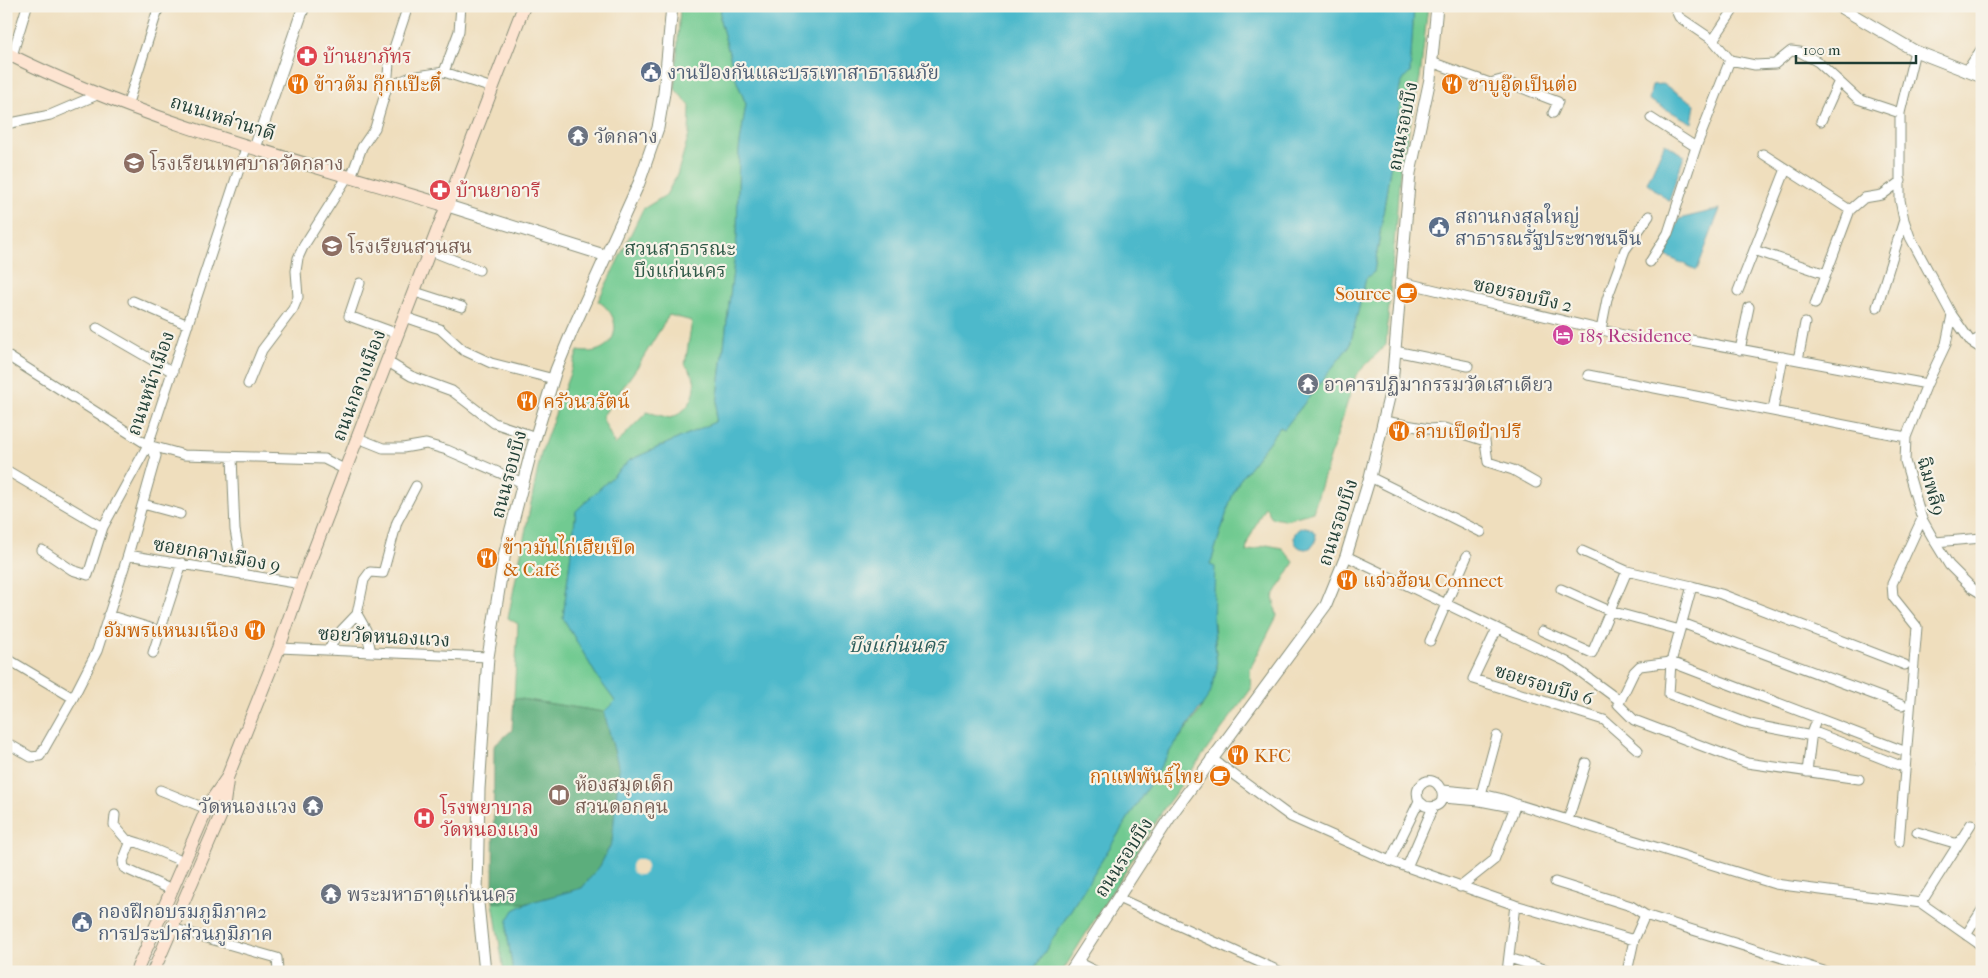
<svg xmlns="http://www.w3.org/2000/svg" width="1988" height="978" font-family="'IM FELL French Canon','Noto Serif Thai',serif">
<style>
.green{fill:#71ca91;stroke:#488462;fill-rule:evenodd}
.forest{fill:#5cae7b;stroke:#3e7658}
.water{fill:#4eb9cb;stroke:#367b80}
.pier{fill:#efdebd}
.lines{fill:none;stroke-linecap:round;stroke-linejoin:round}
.minor-casing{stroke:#878e78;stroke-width:11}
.tertiary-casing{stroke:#878e78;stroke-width:13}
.secondary-casing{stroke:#878e78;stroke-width:14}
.minor{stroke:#fff;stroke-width:9}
.tertiary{stroke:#fff;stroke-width:11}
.secondary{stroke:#fde4d1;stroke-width:12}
.labels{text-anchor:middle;stroke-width:4.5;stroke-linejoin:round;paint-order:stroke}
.health-label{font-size:19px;fill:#be3a42;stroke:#f7f3e8;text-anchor:start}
.service-label{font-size:19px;fill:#4e5e75;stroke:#f7f3e8;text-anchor:start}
.food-label{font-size:19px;fill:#c56008;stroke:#f7f3e8;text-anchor:start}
.street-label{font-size:19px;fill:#1f3d34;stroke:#f7f3e8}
.worship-label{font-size:19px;fill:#5b616d;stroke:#f7f3e8;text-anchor:start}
.education-label{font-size:19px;fill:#785e54;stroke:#f7f3e8;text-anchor:start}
.park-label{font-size:19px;fill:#2f5947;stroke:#f7f3e8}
.hotel-label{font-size:19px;fill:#b23c85;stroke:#f7f3e8;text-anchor:start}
.water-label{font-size:20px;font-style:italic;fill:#2b5c5a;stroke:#f7f3e8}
</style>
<rect width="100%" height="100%" fill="#f7f3e8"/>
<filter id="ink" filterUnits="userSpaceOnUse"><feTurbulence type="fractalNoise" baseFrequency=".02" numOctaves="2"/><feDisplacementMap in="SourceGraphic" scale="10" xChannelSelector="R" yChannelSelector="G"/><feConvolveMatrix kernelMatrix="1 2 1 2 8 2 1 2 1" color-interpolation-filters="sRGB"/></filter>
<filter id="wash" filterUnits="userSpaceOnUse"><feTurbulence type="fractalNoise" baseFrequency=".0096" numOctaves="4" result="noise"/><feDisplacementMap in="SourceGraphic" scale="20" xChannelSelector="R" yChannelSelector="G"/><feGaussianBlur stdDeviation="1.12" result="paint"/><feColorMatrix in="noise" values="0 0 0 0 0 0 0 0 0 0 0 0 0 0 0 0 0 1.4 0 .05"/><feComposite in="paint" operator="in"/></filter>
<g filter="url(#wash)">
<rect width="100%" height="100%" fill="#efdebd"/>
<path class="green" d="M680,6h41l-1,14 17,62 9,22 -7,46 -2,87 -22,185 -85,38 -54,51 -13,107 35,60 17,23 -11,11 -90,-14 4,-74 -10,-6 33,-165 37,-102c36,7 51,-30 20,-50l45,-92 23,-14 11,-20 12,-41 1,-28 -15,-17zM669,315l23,6 -7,44c20,18 7,46 -15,53l-23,-6 -32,33 -13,-28 36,-51z
M1414,6h14l-8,72 -20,93 -14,174 -30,30 -43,137 -28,8 -13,-2 -7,-12 -17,35 -2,11 21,-7 15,3 12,14 -21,35 4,19 -27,53 1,20 -86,118 -103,165h-30l140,-224 28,-37 17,-43 -7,-103 21,-66 8,-18 41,-54 4,2 66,-84 16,-68 8,-5 26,-168c-3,-12 0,-23 10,-31z
M493,902l35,1 -14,7 -7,22 6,40h-9z"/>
<path class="forest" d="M514,698l90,14 15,57 -7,73 -12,24 -18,22 -54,15 -35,-1 1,-156 18,-16z"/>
<path class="water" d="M721,6h693l-4,67c-10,8 -13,19 -10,31l-26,168 -8,6 -16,67 -66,84 -4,-2 -41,54 -8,18 -21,66 5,2 -2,52 4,49 -7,26 -38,54 -140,224h-519l-6,-40 1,-12 6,-10 14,-7 54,-15 18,-22 12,-24 7,-73 -15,-57 11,-11 -17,-23 -35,-60 13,-107 54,-51 85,-38 22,-185 2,-87 7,-46 -9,-22 -17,-62z
M1663,84l32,20 -3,19 -43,-23 3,-15z
M1665,143l19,13 -15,45 -22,-18z
M1720,209l-23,61 -31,-14 13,-37z
M1294 538a11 11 0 1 1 22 0a11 11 0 1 1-22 0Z"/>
<path class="pier" d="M631 867a8 8 0 1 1 16 0a8 8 0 1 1-16 0Z"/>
</g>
<g filter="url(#ink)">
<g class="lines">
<g class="minor-casing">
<path id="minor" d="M1674,6l5,11 34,23 17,20 25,5 20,-1 16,-13 9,1 18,10 40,37 42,14
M1713,40l23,-34
M1915,51l-15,62v87l4,20 6,17 42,78 19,27 11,7
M12,56l15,-50
M1431,62l59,21 11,-3 57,22 -5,11
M444,72l15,-41 2,-25
M1966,72l16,-24
M387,87l24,-10 33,-5 48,16
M127,106l32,-100
M1651,118l45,29
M1821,121l18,-40
M6,124l44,-9 47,-20
M1763,154l87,56
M351,177l11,-30 13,-19 12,-41 2,-24 19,-57
M1754,250l72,24
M431,251l48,19
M1650,262l18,-29 28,-86 34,-87
M1402,282l234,56
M360,283l-11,33 49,18
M1738,291l48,-122
M415,292l47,15
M133,301l55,24
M1815,304l35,-94 14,-12 18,-3 19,-14
M1877,307l27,-87
M1952,315l-6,29 -19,40 -21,53 -1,24 17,58 13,23 14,23 23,23 10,6
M405,317l35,12 23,21 28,13 63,16
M97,328l76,44
M1601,330l6,-31 18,-49 24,-34
M1691,340l236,44
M1971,342l11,-5
M1740,350l9,-43
M1395,351l73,15
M6,355l142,90 36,10 140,4 22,11
M1798,360l7,-37
M388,362l23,14 41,15 42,32 42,14
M1588,375l318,62
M248,384l14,-34 31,-41 5,-12 -2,-26 2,-13 5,-11 45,-71
M1773,410l10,-53
M1384,421l45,8 15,-1 41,13 3,21 25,8 23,13
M358,438l25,10h20l23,-4 21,6 76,33
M232,457l3,73 8,45
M6,470l97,57
M1370,477l111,55
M143,504l37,10
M1935,542l47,-4
M42,550l30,20 16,5 15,-48 45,-82 99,-300
M1582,551l45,20 65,15
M128,555l173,29
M1346,556l221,106 53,39 -2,3 16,16 113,43 112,16
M1561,589l49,22 70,19
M357,614l9,16 5,22
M108,615l52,16
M1682,623l220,82
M1497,629l-24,50 131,41 34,30
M1542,631l50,22 35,-82
M1430,641l37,-85
M279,648l209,9
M329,650l7,-14 21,-22 7,-34 6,-8 13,1 14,-51 19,-36
M153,653l29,-90
M6,658l67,40
M1620,701l14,-29 6,-6 31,-4 21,-76 29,8 184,71
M1812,731l89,35
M1812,736l-62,-12 -81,-30 2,-32 230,88
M7,743l24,14 9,-1 33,-58 24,-47 31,-96 28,-99 -8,-11
M1211,758l80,59 99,44 125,44 119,35
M1980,766l2,1
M1807,772l5,-41 5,-13
M160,790l47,19
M1442,790c26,2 50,4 74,14l259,80 146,19 61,43
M1442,798l38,3 26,5 7,-1
M1480,798l17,-62
M115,815l-1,10 12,14 13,4 45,19
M1568,820l18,-57
M1917,832l41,12
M131,841l-8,20 1,7 48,22
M1899,842l18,-215 -24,-30 -1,-13 30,-65
M1390,861l29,-60c-2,-5 -3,-11 1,-15 18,-21 37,27 5,20l-6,-5
M1407,867l26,-60
M1555,882l76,24 14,9 182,57
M1460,887l34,-27 22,-56
M1118,898l163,74
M1921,903l50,-79
M172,928l105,30 1,14
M1966,935l16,-25
M1509,958l45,14
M1077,962l20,10
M1507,972l8,-67
M1627,972l7,-32 11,-25"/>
</g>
<g class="tertiary-casing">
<path id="tertiary" d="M1838,6l77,45 67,26
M255,148l49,-142
M448,206l159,50
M485,972l-8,-79 2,-104 9,-132 17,-105 26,-100 25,-82 16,-39 67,-148 19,-55 6,-35 8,-87
M1070,972l104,-161 152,-206 20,-49 24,-79 22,-92 18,-212 20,-94 7,-73"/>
</g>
<g class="secondary-casing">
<path id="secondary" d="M6,53c140,70 293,108 442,153
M136,972l73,-168 18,-26 52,-130 22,-64 223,-578
M153,972l70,-162 4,-29"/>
</g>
<use href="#minor" class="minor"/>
<use href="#tertiary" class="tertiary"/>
<use href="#secondary" class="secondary"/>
</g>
</g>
<defs>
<g id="pharmacy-disc" transform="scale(1.125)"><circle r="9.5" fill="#e0444e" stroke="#f7f3e8"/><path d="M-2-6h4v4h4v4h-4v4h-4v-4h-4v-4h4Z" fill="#fff"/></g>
<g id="civic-disc" transform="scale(1.125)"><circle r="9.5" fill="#5c6f8a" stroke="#f7f3e8"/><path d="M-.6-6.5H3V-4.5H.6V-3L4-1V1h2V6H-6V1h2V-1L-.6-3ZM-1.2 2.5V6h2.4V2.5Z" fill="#fff"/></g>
<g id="restaurant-disc" transform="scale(1.125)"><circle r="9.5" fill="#e8710a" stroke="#f7f3e8"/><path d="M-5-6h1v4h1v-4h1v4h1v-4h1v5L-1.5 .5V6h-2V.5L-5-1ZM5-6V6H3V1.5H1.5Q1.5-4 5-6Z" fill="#fff"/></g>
<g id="temple-disc" transform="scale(1.125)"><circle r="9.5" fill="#6b7280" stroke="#f7f3e8"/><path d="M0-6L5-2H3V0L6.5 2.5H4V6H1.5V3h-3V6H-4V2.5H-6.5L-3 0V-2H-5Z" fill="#fff"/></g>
<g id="school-disc" transform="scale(1.125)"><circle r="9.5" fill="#8d6e63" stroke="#f7f3e8"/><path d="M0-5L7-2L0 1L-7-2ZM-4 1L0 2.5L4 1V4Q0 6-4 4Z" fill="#fff"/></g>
<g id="cafe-disc" transform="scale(1.125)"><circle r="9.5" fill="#e8710a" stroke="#f7f3e8"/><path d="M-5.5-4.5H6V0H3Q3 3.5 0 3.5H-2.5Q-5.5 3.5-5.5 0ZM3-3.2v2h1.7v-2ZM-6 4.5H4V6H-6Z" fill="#fff"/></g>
<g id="hotel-disc" transform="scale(1.125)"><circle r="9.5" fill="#d1479c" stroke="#f7f3e8"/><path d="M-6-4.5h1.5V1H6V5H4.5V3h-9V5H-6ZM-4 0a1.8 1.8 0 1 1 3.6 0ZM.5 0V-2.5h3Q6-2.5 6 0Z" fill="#fff"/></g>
<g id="library-disc" transform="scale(1.125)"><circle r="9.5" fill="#8d6e63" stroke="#f7f3e8"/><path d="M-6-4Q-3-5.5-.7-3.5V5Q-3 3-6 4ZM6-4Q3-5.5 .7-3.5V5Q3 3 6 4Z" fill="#fff"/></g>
<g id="hospital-disc" transform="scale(1.125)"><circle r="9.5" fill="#e0444e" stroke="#f7f3e8"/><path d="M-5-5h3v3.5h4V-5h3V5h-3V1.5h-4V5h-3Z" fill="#fff"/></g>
</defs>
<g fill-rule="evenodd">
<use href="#pharmacy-disc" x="307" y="56"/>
<use href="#civic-disc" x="651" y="72"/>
<use href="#restaurant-disc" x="298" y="84"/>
<use href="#restaurant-disc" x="1452" y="84"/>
<use href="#temple-disc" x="578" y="136"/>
<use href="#school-disc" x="134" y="163"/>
<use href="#pharmacy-disc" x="440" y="190"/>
<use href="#civic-disc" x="1439" y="227"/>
<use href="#school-disc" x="332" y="246"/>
<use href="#cafe-disc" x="1407" y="293"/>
<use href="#hotel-disc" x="1563" y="335"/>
<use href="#temple-disc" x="1308" y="384"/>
<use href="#restaurant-disc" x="527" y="401"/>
<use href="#restaurant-disc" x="1399" y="431"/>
<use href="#restaurant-disc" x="487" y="558"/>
<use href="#restaurant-disc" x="1347" y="580"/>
<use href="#restaurant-disc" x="255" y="630"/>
<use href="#restaurant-disc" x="1238" y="755"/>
<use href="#cafe-disc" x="1220" y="776"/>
<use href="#library-disc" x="559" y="795"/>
<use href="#temple-disc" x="313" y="806"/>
<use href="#hospital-disc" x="424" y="818"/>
<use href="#temple-disc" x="331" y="894"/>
<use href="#civic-disc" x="82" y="922"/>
</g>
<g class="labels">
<g class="health-label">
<text x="323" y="63">บ้านยาภัทร</text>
<text x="456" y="197">บ้านยาอารี</text>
<text x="440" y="814">โรงพยาบาล<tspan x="440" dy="22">วัดหนองแวง</tspan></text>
</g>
<g class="service-label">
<text x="667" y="79">งานป้องกันและบรรเทาสาธารณภัย</text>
<text x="1455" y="223">สถานกงสุลใหญ่<tspan x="1455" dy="22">สาธารณรัฐประชาชนจีน</tspan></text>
<text x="98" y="918">กองฝึกอบรมภูมิภาค2<tspan x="98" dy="22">การประปาส่วนภูมิภาค</tspan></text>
</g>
<g class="food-label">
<text x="314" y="91">ข้าวต้ม กุ๊กแป๊ะตี๋</text>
<text x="1468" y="91">ชาบูอู๊ดเป็นต่อ</text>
<text x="1391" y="300" text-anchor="end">Source</text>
<text x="543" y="408">ครัวนวรัตน์</text>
<text x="1415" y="438">ลาบเป็ดป๋าปรี</text>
<text x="503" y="554">ข้าวมันไก่เฮียเป็ด<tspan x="503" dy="22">&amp; Café</tspan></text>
<text x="1363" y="587">แจ่วฮ้อน Connect</text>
<text x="239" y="637" text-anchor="end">อัมพรแหนมเนือง</text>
<text x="1254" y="762">KFC</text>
<text x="1204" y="783" text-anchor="end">กาแฟพันธุ์ไทย</text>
</g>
<g class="street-label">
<text transform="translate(223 117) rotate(18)" y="7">ถนนเหล่านาดี</text>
<text transform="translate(1402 126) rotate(-79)" y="7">ถนนรอบบึง</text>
<text transform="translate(1523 294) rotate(13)" y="7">ซอยรอบบึง 2</text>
<text transform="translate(150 383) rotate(-71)" y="7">ถนนหน้าเมือง</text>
<text transform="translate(358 385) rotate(-69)" y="7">ถนนกลางเมือง</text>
<text transform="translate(508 474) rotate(-75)" y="7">ถนนรอบบึง</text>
<text transform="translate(1932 486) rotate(74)" y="7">ฉิมพลี9</text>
<text transform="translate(1337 522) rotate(-72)" y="7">ถนนรอบบึง</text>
<text transform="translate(217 554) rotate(10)" y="7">ซอยกลางเมือง 9</text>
<text transform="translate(384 636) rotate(3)" y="7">ซอยวัดหนองแวง</text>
<text transform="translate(1544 684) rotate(17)" y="7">ซอยรอบบึง 6</text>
<text transform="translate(1123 857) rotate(-57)" y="7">ถนนรอบบึง</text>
</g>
<g class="worship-label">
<text x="594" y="143">วัดกลาง</text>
<text x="1324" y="391">อาคารปฏิมากรรมวัดเสาเดียว</text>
<text x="297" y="813" text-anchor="end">วัดหนองแวง</text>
<text x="347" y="901">พระมหาธาตุแก่นนคร</text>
</g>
<g class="education-label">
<text x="150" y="170">โรงเรียนเทศบาลวัดกลาง</text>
<text x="348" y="253">โรงเรียนสวนสน</text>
<text x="575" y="791">ห้องสมุดเด็ก<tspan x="575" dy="22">สวนดอกคูน</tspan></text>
</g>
<g class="park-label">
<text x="680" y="255">สวนสาธารณะ<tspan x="680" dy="22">บึงแก่นนคร</tspan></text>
</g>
<g class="hotel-label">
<text x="1579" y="342">185 Residence</text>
</g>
<g class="water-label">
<text x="897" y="652">บึงแก่นนคร</text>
</g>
</g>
<rect width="1988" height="978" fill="none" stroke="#f7f3e8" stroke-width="25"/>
<path d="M1796 55v8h120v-8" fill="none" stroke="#1f3d34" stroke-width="2.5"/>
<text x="1803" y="55" font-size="15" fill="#1f3d34" stroke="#f7f3e8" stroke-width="4" paint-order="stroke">100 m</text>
</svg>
